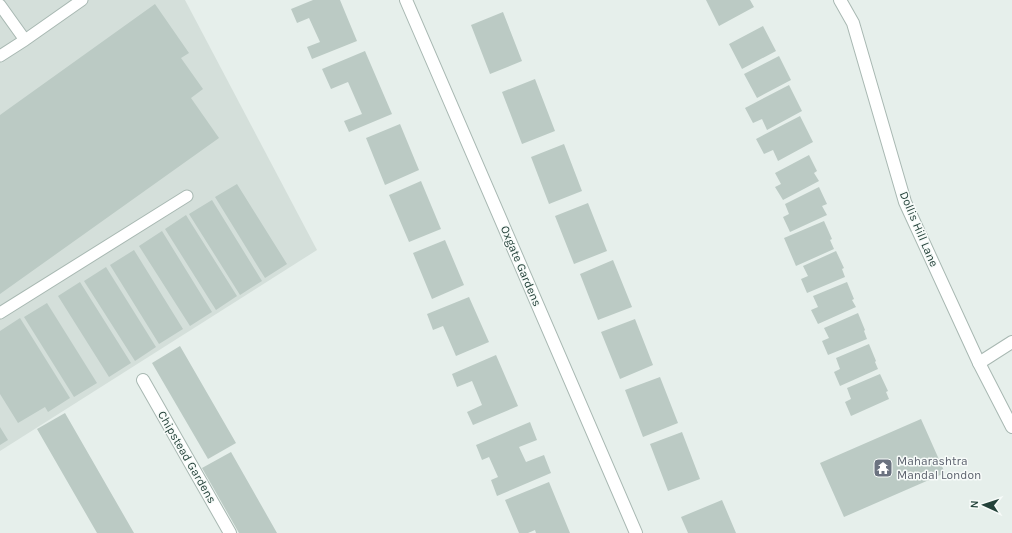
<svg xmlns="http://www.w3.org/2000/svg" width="1012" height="533" font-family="Karla,sans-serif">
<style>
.built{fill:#d4dfda}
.building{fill:#bbcac4}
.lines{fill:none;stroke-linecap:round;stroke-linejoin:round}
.service-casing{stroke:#a8b8b2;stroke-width:13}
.minor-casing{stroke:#a8b8b2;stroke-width:14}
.tertiary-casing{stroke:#a8b8b2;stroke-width:14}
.service{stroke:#fff;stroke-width:11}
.minor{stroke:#fff;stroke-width:12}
.tertiary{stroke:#fff;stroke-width:12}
.labels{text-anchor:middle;stroke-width:3;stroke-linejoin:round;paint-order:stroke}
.street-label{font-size:12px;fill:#24423a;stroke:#f7fbf9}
.worship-label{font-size:12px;fill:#5b616d;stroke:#f7fbf9;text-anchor:start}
</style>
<rect width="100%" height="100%" fill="#e6efeb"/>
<path class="built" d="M0,0h185l132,250 -317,201z"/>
<path class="building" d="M313,0h27l17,41 -45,18 -5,-12 13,-5 -11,-24 -12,5 -6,-14z
M706,0h44l4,7 -35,19z
M155,4l34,49 -8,5 22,31 -12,9 28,40 -219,156v-179z
M503,12l19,49 -32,13 -19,-49z
M763,26l13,25 -34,18 -13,-25z
M365,51l27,63 -43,18 -5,-11 18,-7 -14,-32 -17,7 -9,-20z
M779,56l12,24 -34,18 -13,-24z
M535,79l20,52 -33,13 -20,-52z
M789,85l13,26 -35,19 -5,-11 -9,4 -8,-15z
M800,116l13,26 -35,19 -5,-11 -9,4 -8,-15z
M400,124l19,46 -34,15 -19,-47z
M564,144l18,47 -33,13 -18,-47z
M809,155l8,16 -3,2 5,8 -36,19 -8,-13 6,-3 -6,-11z
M421,181l20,48 -32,13 -20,-47z
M237,184l50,80 -22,14 -50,-81z
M819,187l8,17 -5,2 5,9 -37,17 -7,-15 6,-3 -4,-10z
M212,200l50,81 -22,14 -51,-81z
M588,203l19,48 -33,13 -19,-48z
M186,215l51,81 -21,14 -51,-81z
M824,221l8,18 -2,1 4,9 -38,17 -12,-28z
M162,231l50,81 -22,14 -51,-80z
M445,240l19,45 -32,14 -19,-46z
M134,250l49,79 -24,15 -49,-79z
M836,251l8,17 -2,1 3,8 -38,16 -6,-14 7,-3 -5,-10z
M613,260l19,47 -34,13 -18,-46z
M106,267l50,80 -21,14 -51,-80z
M80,282l51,81 -22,14 -51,-81z
M847,282l7,17 -2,1 4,7 -38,17 -7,-14 7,-3 -5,-11z
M469,297l20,45 -33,14 -13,-30 -10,4 -6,-16z
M47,303l50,80 -23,14 -50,-80z
M858,313l7,17 -1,1 3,8 -39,16 -6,-14 7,-3 -5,-10z
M20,318l50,80 -22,14 -3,-5 -27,16 -18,-29v-63z
M635,319l18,46 -33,14 -19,-47z
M869,344l7,17 -1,1 3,7 -38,17 -6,-14 6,-3 -4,-11z
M180,346l56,97 -28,16 -56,-96z
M496,355l22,51 -45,19 -6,-13 15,-7 -10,-24 -15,6 -5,-13z
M880,374l8,17 -2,1 3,7 -38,17 -6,-14 6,-3 -4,-11z
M660,377l18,46 -35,14 -18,-47z
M65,413l69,120h-37l-60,-104z
M921,419l24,54 -101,44 -24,-54z
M530,422l7,18 -18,7 7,15 18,-7 7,18 -54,23 -6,-16 7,-3 -9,-20 -7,3 -6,-15z
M0,427l8,13 -8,5z
M682,432l18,47 -32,12 -18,-47z
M231,452l46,81h-38l-37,-65z
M549,482l21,51h-34l-1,-3 -7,3h-9l-14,-33z
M722,500l14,33h-48l-7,-16z"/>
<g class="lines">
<g class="service-casing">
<path id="service" d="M0,5l25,35
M0,56l25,-16 57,-40
M0,313l187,-117"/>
</g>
<g class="minor-casing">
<path id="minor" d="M406,0l230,533
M979,363l33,-21
M143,380l87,153"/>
</g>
<g class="tertiary-casing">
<path id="tertiary" d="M840,0l13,23 52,179 74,161 33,64"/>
</g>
<use href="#service" class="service"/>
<use href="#minor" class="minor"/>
<use href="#tertiary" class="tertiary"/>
</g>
<defs>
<g id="temple-square" transform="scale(1)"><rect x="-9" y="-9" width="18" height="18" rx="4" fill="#6b7280" stroke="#f7fbf9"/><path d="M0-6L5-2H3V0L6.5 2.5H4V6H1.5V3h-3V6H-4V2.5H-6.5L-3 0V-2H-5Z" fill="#fff"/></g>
</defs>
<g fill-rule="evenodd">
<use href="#temple-square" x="883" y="468"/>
</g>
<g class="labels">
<g class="street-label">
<text transform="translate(919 229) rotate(67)" y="4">Dollis Hill Lane</text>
<text transform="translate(521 266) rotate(67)" y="4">Oxgate Gardens</text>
<text transform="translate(187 457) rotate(60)" y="4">Chipstead Gardens</text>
</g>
<g class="worship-label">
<text x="897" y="465">Maharashtra<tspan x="897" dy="14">Mandal London</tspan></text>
</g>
</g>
<g transform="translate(984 505) rotate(273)" stroke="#f7fbf9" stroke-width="3" paint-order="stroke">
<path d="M0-3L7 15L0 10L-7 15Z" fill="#24423a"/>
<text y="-6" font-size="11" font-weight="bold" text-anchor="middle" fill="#24423a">N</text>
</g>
</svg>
